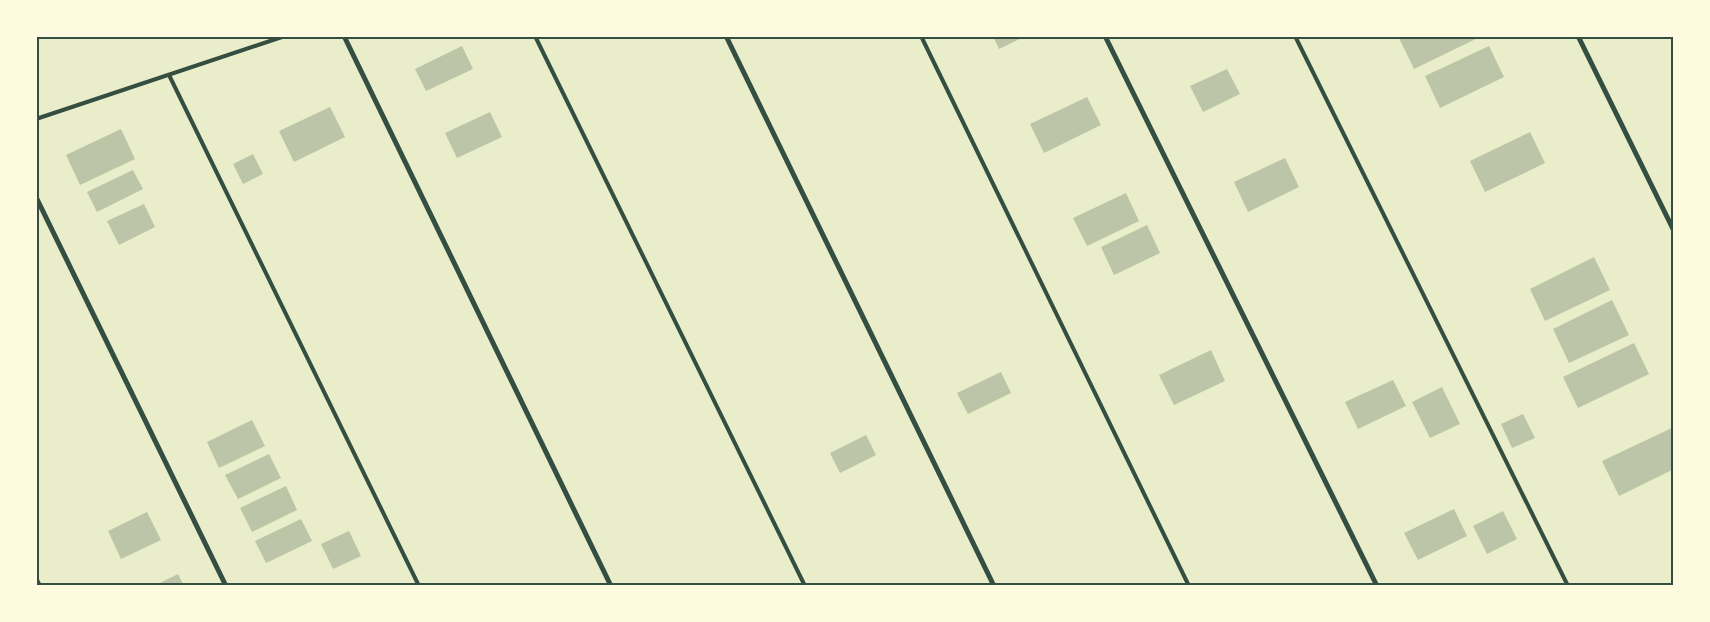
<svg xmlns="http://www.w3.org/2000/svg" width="1710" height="622" font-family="Figtree,sans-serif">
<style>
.building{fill:#bcc5a7}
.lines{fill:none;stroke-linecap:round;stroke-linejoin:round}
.service{stroke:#344e41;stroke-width:4}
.minor{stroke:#344e41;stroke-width:5}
.neatline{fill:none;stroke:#344e41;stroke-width:2}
</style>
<rect width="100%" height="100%" fill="#e9edc9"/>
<path class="building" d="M993,36h33l-27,13z
M1398,36h84l-68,33z
M462,46l11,23 -47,22 -11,-22z
M1489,46l15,31 -64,31 -15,-32z
M1227,69l13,25 -37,18 -13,-26z
M1087,97l14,28 -57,28 -14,-29z
M330,107l15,30 -51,25 -15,-31z
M490,112l12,25 -45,21 -12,-25z
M121,129l14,30 -55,26 -14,-30z
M1530,132l15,31 -60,29 -15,-31z
M253,154l10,20 -20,10 -10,-20z
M1285,158l14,29 -51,25 -14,-30z
M133,170l10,19 -46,23 -10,-20z
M1126,193l13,28 -52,25 -14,-28z
M144,204l11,23 -36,18 -12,-24z
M1147,225l13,28 -46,22 -13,-28z
M1594,257l16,33 -65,31 -15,-32z
M1612,300l17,35 -60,28 -16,-34z
M1634,343l15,31 -71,34 -15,-31z
M1211,350l14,31 -51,24 -15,-30z
M1001,372l10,21 -43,21 -11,-21z
M1393,380l13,26 -48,23 -13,-27z
M1442,387l18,37 -30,14 -18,-36z
M1523,414l12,24 -23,10 -11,-24z
M252,420l13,26 -46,22 -12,-26z
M1674,427v42l-55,27 -17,-35z
M866,435l10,20 -36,18 -10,-20z
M269,454l12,24 -43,21 -13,-24z
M286,486l11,24 -45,22 -12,-24z
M1454,509l13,27 -49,24 -14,-27z
M1503,511l14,28 -30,15 -14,-28z
M147,512l14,28 -40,19 -13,-28z
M301,519l11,22 -46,22 -11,-22z
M349,531l12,25 -28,13 -12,-25z
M178,574l6,12h-30z"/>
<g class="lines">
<path class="service" d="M535,36l270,550
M921,36l268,550
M1295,36l273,550
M169,75l250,511
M36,119l249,-83
M36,578l4,8"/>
<path class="minor" d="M344,36l267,550
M726,36l268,550
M1105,36l272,550
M1578,36l96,195
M36,197l190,389"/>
</g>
<rect width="1710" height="622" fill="none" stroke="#fefae0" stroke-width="75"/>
<rect x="38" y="38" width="1634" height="546" class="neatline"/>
</svg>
